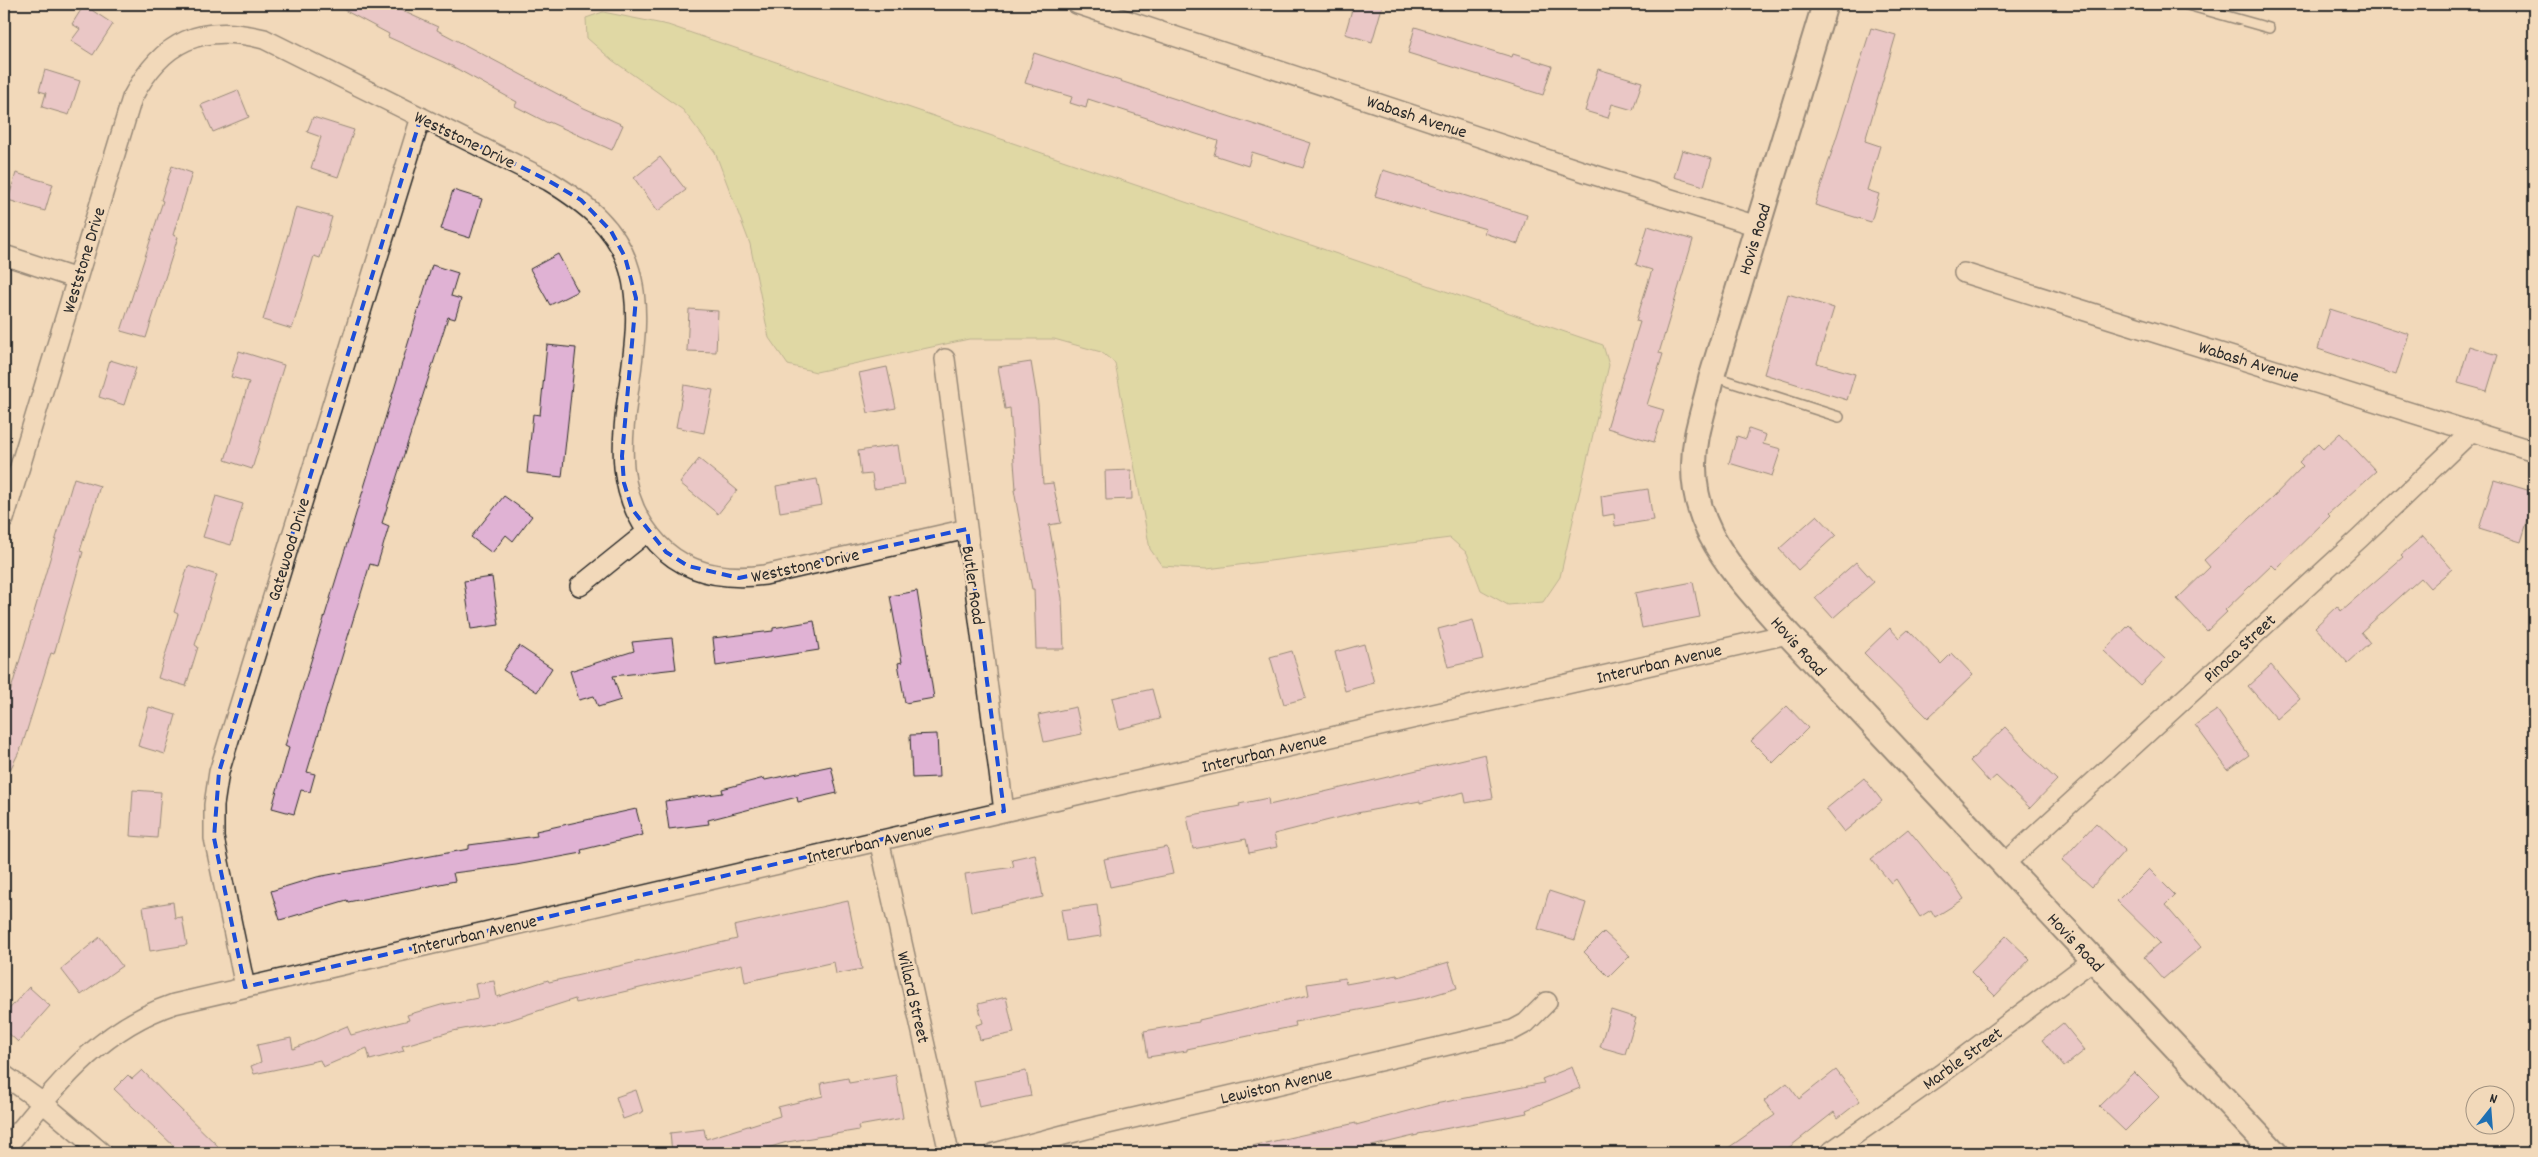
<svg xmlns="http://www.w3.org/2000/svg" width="2538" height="1157" font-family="Dekko,sans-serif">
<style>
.green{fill:#c9d78b;stroke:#7a815b}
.building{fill:#e0b2d4;stroke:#2b2b2b}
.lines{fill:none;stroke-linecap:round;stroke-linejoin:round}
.service-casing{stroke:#2b2b2b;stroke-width:12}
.minor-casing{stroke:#2b2b2b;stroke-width:22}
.tertiary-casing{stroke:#2b2b2b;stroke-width:28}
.service{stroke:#f2d9ba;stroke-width:9}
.minor{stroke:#f2d9ba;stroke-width:19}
.tertiary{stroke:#f2d9ba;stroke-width:24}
.marked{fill:none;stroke:#1d4ed8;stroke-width:4;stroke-dasharray:10 6;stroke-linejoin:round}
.labels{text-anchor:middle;stroke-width:4.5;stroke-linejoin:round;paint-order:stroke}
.street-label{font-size:18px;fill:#2b2b2b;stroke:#f2d9ba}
</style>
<rect width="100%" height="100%" fill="#f2d9ba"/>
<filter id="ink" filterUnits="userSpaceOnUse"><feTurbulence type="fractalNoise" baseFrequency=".02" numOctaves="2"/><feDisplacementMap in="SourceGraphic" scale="10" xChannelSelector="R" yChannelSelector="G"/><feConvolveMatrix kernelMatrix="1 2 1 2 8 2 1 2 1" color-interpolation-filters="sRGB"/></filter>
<g filter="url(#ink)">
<path class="green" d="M603,12l65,13 935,320 6,20 -49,212 -17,25 -35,3 -27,-15 -14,-37 -17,-15 -243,31 -45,-3 -12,-17 -35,-186 -14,-11 -47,-13h-85l-153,33 -28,-7 -19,-27 -19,-94 -35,-92 -32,-42 -71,-50 -25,-22 -1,-20z"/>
<path class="building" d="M333,4h54l51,23 -1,3 147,78 39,17 -11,25 -63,-28 -1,1 -33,-17 2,-4 -67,-37 -62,-28 1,-3z
M1364,4h19l-11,38 -27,-8 8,-28 9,3z
M84,5l29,19 -20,31 -22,-14 9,-12 -8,-5z
M1415,27l97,30 1,-3 39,12 -9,29 -135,-42z
M1871,28l25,7 -31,106 15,5 -13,44 12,4 -8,28 -56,-17z
M1034,53l277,90 -8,25 -51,-16 -4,14 -34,-11 4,-14 -130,-42 -2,9 -16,-5 2,-6 -47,-14z
M1598,69l44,13 -9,28 -21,-6 -4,14 -23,-7z
M45,70l35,11 -11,34 -27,-8 4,-14 -7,-2z
M238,90l11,27 -36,15 -12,-27z
M313,117l41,13 -16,47 -27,-9 10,-31 -14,-5z
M1682,150l30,9 -8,27 -30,-9z
M660,157l26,33 -28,21 -24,-33z
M172,166l20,7 -19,62 5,2 -32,101 -25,-7 42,-130 -2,-1z
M1383,170l144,45 -9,29 -34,-11 2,-4 -111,-33z
M16,173l37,11 -8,27 -37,-11z
M453,190l29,9 -12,39 -29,-9z
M296,207l36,10 -12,41 -6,-2 -22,73 -29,-9z
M1648,226l45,14 -34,113 4,1 -16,51 17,5 -10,32 -47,-14 33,-106 -4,-1 16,-51 -16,-5z
M558,254l20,37 -28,14 -20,-36z
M432,265l26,8 -7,23 10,3 -6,20 -7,-2 -66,206 7,3 -12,40 -7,-2 -63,208 8,2 -5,18 -9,-2 -7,24 -22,-6 17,-60 -4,-2z
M1788,294l46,14 -17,55 38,11 -8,26 -83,-26z
M689,309l29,2 -2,41 -29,-1z
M2330,309l79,25 -13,41 -78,-26z
M547,345l29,3 -14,129 -35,-4 6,-59 7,1z
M2469,346l29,9 -11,36 -29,-8z
M239,351l45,14 -32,104 -27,-9 24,-78 -18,-5z
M110,360l26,8 -12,37 -25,-8z
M1031,362l7,42 5,80 10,-1 8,40 -12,2 13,73 2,51h-28l-2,-60h-2l-18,-99 2,-1 -6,-81 -5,1 -7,-42z
M887,367l9,41 -28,5 -9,-40z
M684,385l29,5 -9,43 -28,-6z
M1749,429l17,6 -3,9 18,5 -9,27 -43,-13 8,-27 9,3z
M2340,433l36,38 -48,43 2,2 -54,53 -4,-4 -47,45 2,2 -20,19 -30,-32 33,-32 -6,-7 68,-62 31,-32 -4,-4 19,-18 5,5z
M898,445l6,40 -30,4 -2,-15 -11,1 -3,-24z
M699,459l38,31 -19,24 -38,-31z
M1131,470l1,29 -26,1 -1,-29z
M74,478l26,8 -20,65 3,1 -29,102 -3,-1 -29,93 -18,36v-69z
M817,479l5,26 -42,7 -4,-26z
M2494,480l40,12v8l-13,42 -42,-13z
M1648,489l5,31 -38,6 -1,-12 -11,2 -2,-20z
M216,496l27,8 -12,41 -28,-8z
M504,496l28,20 -19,25 -7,-6 -14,18 -21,-16z
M1817,515l19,20 -38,35 -19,-21z
M2423,536l29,33 -22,19 -9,-10 -60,54 9,11 -22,20 -33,-36 22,-21 4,5 62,-54 -2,-2z
M1856,562l18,20 -41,36 -18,-20z
M188,566l29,9 -22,70 3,2 -12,39 -28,-8 20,-64 -4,-2z
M492,577l7,48 -28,4 -7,-48z
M1693,582l7,35 -58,11 -7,-35z
M917,591l17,107 -29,5 -7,-40 4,-1 -12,-66z
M1473,620l10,39 -35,8 -10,-38z
M814,621l5,29 -103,16 -3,-28 60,-7v-3z
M2129,625l36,34 -25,26 -36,-34z
M1890,628l9,10 9,-8 33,34 11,-11 21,22 -45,43 -64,-65z
M672,638l4,31 -63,7 8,24 -23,7 -4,-11 -15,4 -9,-29 64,-20 -2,-9z
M1364,644l10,39 -29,8 -10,-39z
M519,646l33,22 -15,24 -34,-22z
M1292,651l14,47 -22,6 -14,-47z
M2271,665l29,34 -23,20 -29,-33z
M1152,689l8,30 -41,10 -7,-31z
M1787,706l21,22 -35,35 -22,-22z
M149,707l27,8 -11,39 -27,-8z
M1076,707l6,27 -38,8 -6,-27z
M2217,710l32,45 -21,15 -33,-45z
M2005,727l20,21 -1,1 33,31 -27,28 -34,-32 -7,6 -19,-21z
M937,734l2,43 -27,1 -2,-43z
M1485,754l8,44 -27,5 -2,-11 -44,11v-2l-63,12 -83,21 3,13 -28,6 -3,-14 -53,10 -6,-33 53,-10 -1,-2 29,-6 1,7z
M831,766l6,27 -39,9 -1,-5 -89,23 1,4 -40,5 -4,-28 58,-8 -1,-4 42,-11 1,2z
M1864,778l18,23 -38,31 -18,-23z
M133,790l28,2 -4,46 -27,-2z
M636,809l7,26 -62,15 1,3 -66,12 -63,8 2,8 -107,21 -1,-2 -67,20 -9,-29 46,-14 152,-28v-4l68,-9 -1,-5z
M2096,823l29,27 -33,37 -30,-27z
M1908,829l37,45 2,-1 17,26 -29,18 -4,-7 -11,7 -24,-38 -5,4 -20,-24z
M1167,847l6,27 -63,13 -6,-28z
M1035,854l8,43 -72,15 -6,-38 49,-7 -2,-8z
M2149,869l26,26 -10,10 36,42 -38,32 -19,-22 16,-14 -43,-42z
M1549,891l37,12 -11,37 -37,-11z
M848,901l14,68 -26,5 -2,-12 -89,20 -3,-18 -166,39 -1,-4 -65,21 -57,11 -51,15 2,5 -34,9 -3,-12 -44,19 -3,-7 -66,14 -3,-8 10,-4 -4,-17 34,-7 2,11 54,-23 4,9 58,-15 -2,-5 34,-10 37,-7 -3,-14 19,-3 3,16 51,-17 1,2 188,-43 -3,-13z
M173,902l2,16 7,-1 5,28 -37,6 -7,-44z
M1097,905l4,31 -35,5 -5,-31z
M1604,932l26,24 -21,21 -25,-25z
M2006,936l24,23 -35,37 -24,-24z
M100,937l22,29 -41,29 -20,-26z
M1449,962l8,26 -30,9 -132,25 1,4 -109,23v2l-39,6 -4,-26 55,-9v-2l110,-25 -2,-11 38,-6 1,6 51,-9 1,2z
M29,987l21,19 -32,36 -14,-13v-14z
M1006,997l8,36 -34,7 -4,-15 7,-2 -5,-19z
M1611,1010l25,8 -11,36 -25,-7z
M2063,1023l22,27 -21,17 -22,-27z
M1572,1067l8,21 -54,22 1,3 -109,21v1l-75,18h-91v-7l104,-23v2l79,-21 109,-21 -2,-4z
M142,1070l29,30 54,53h-44l-67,-64 14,-14 4,4z
M1836,1070l24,31 -22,17 -4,-6 -52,41h-61l54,-38 -11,-14 23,-18 12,16z
M1026,1071l5,25 -52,11 -5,-26z
M2134,1072l25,25 -34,34 -26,-25z
M896,1075l7,43 -45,8 1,4 -72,12 -36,11h-79l-2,-20 34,-4 2,10 74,-23 -2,-9 45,-11 -2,-13 27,-5 1,5z
M636,1090l7,22 -20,7 -7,-22z"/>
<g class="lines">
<g class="service-casing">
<path id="service" d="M2184,4l85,24
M1712,376l127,41"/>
</g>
<g class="minor-casing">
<path id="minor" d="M1077,4l508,168 172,54
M4,255l73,24
M1964,273l570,178
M945,359l59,452
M4,519l128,-421c30,-58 70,-75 132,-59l285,142c36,22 69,47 81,90 25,92 -46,194 28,273 28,30 68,36 107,31l202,-46
M580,586l67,-54
M879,840l70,313
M2003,865l357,-327 113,-108
M245,987l-31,-149v-33l5,-33 202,-655
M4,1075l39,28 59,50
M4,1150c50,-60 92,-120 170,-146l954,-221 660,-149
M995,1153l91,-24 427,-99 13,-7 21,-21
M1829,1153l112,-79 152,-114"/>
</g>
<g class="tertiary-casing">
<path id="tertiary" d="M1825,4l-114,375c-4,18 -10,37 -14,56 -17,88 38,138 91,199l487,519"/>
</g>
<use href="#service" class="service"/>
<use href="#minor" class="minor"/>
<use href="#tertiary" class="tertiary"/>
</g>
</g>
<path d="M0 0H2538V1157H0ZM421,117l128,64 32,19 30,31 14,26 11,41 -14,158 2,27 8,26 34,43 22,14 51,12 228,-49 37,282 -759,176 -31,-149 5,-66z" fill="#f2d9ba" fill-opacity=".55" fill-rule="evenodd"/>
<path class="marked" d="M421,117l128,64 32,19 30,31 14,26 11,41 -14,158 2,27 8,26 34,43 22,14 51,12 228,-49 37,282 -759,176 -31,-149 5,-66z"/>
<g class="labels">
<g class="street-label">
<text transform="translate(1417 116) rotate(18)" y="6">Wabash Avenue</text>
<text transform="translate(465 139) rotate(26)" y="6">Weststone Drive</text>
<text transform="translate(1754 239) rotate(-73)" y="6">Hovis Road</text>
<text transform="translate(83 260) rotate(-73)" y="6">Weststone Drive</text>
<text transform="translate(2249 361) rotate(17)" y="6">Wabash Avenue</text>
<text transform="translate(288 549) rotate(-73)" y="6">Gatewood Drive</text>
<text transform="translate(805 565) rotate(-12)" y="6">Weststone Drive</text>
<text transform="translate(974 585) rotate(82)" y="6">Butler Road</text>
<text transform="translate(1799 646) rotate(48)" y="6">Hovis Road</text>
<text transform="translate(2239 648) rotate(-43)" y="6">Pinoca Street</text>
<text transform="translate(1659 663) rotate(-13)" y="6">Interurban Avenue</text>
<text transform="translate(1264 752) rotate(-13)" y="6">Interurban Avenue</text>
<text transform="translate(869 843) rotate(-13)" y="6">Interurban Avenue</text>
<text transform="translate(474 934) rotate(-13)" y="6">Interurban Avenue</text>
<text transform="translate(2076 942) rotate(47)" y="6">Hovis Road</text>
<text transform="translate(914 997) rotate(77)" y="6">Willard Street</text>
<text transform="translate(1962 1058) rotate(-36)" y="6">Marble Street</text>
<text transform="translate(1276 1085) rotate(-13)" y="6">Lewiston Avenue</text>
</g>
</g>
<rect width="2538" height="1157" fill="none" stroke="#f2d9ba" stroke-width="20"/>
<rect x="10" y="10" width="2518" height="1137" fill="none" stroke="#2b2b2b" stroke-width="2" filter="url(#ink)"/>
<g transform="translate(2490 1110) rotate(17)"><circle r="24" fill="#f2d9ba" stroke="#a29381"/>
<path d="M0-4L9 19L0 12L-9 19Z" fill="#1f6fb2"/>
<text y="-8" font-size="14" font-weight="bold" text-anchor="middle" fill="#2b2b2b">N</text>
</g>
</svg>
